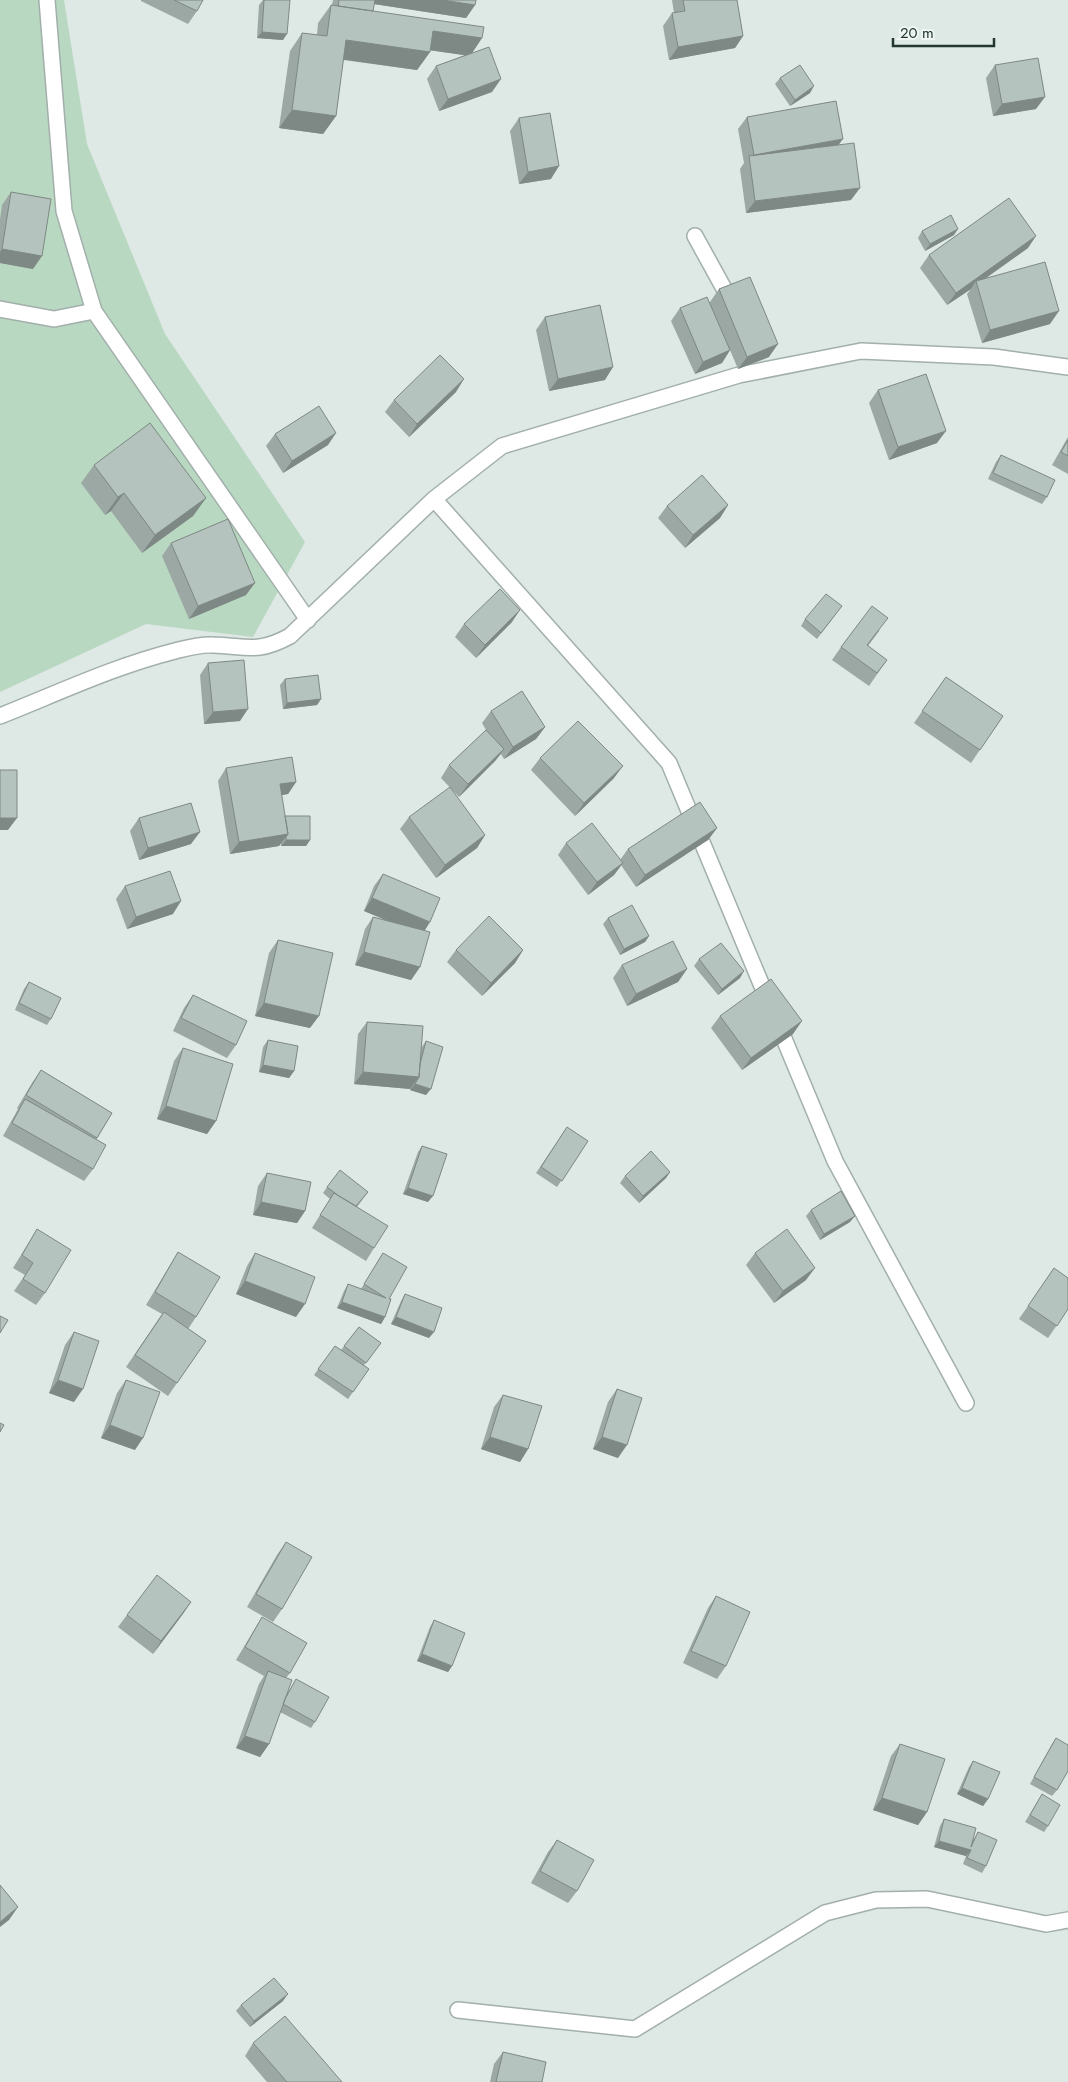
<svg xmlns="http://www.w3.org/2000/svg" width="1068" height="2082" font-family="Jost,sans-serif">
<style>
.green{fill:#b9d8c2}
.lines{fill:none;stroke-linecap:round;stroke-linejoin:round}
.street-casing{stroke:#a2afab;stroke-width:18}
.street{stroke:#fff;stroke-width:15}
.wall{fill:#9ba8a3}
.shaded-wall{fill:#7e8884}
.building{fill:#b4c3bd;stroke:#7e8884}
</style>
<rect width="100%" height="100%" fill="#dee8e4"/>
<path class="green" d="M0,0h64l23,144 78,190 140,208 -52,95 -107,-13 -146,68z"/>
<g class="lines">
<g class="street-casing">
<path id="street" d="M47,0l17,211 30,100 214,309
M695,236l38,69
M0,309l54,10 40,-8
M434,499l235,264 166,398 131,242
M0,716c58,-23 115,-50 175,-65 12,-3 26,-7 38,-6 34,1 44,9 77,-9l144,-137 68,-53 237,-71 122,-24 133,6 74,10
M458,2010l177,19 190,-116 51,-13 51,-1 119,25 22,-4"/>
</g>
<use href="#street" class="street"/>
</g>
<path class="wall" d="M141,0h62l-6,11 -9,13 -47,-23z
M263,0h27l-7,40 -26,-2 2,-33z
M333,0h143l-1,5 -9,13 -92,-14 -1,7 109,27 -10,15 20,39 -53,19 -12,-32 9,-13 29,-11 -35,-5v2l-13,18 -74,-10 -7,56 -13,18 -44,-6 11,-77 12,-18 15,2 1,-12 13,-18h1z
M672,0h65l6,36 -8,12 -66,12 -6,-34 9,-13h2z
M995,65l41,44 -43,7 -7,-38z
M780,78l30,15 -20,13 -15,-22z
M747,117l92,28 12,55 -105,13 -6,-44 4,-6 -6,-34z
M519,118l32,61 -32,5 -9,-53z
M11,192l22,77 -33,-6v-43l2,-15z
M922,231l32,4 -29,16 -7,-13z
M1028,248l-43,31 65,45 -68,19 -15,-49 4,-5 -24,16 -27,-37 9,-13z
M719,289l50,68 -31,12 -8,-19 -8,13 -27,11 -24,-53 9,-13 30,-6z
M545,317l60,63 -56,11 -13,-61z
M878,390l59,53 -48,17 -20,-57z
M456,392l-47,45 -24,-25 9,-12z
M275,434l53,11 -45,28 -17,-27z
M1068,437v37l-16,-9z
M1001,455l46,42 -5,7 -54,-25 8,-17z
M94,465l112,33 -13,18 -51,37 -31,-42 -6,4 -24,-32z
M728,505l-8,13 -35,30 -27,-30 9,-12z
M171,543l75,52 -57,24 -27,-63z
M842,606l-25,33 -16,-13 4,-7z
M512,622l-36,36 -21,-21 9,-13z
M880,630l-12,16 19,14 -18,26 -37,-26 9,-13z
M208,663l32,58 -36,3 -4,-49z
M946,677l57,39 -32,47 -57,-40z
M285,679l36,20 -4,6 -34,4 -3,-24z
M491,711l54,16 -9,12 -32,20 -3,-5 -6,7 -36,36 -18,-19 8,-13 37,-35 -4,-7z
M540,758l74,20 -39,38 -44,-46z
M226,768l70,14 -8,12 -7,1 4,21 25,24 -4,6h-25v-3l-2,3 -49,8 -12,-73z
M409,817l76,18 -8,13 -41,30 -36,-49z
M139,818l52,26 -52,16 -9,-29z
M717,828l-9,12 -72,47 -15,-22 -7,10 -26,20 -30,-40 8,-12 54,17 8,-11z
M383,874l41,57 -4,36 -9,13 -56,-15 10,-36 8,-12 13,3 -22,-9 10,-25z
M125,886l48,28 -46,15 -11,-30z
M608,918l41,18 -4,6 -25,13 -17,-31z
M278,940l32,88 -55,-12 14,-63z
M456,950h67l-8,13 -33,33 -35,-34z
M699,959l41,19 -22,17 -24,-29z
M622,965l65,4 -9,13 -51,24 -14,-28z
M29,982l22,37 -4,6 -32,-15 9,-21z
M193,995l43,50 -9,13 -54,-27 11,-23z
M720,1016l73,18 -51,36 -31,-42z
M367,1022l54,26 5,-7v54l-16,-5 1,-1 -57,-5 4,-50z
M268,1040l26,31 -5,7 -30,-6 4,-25z
M183,1048l33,73 -9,13 -50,-15 17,-58z
M41,1070l71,43 -16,27 -3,29 -9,12 -81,-45 15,-27 -1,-1 15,-25z
M567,1127l21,14 -31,46 -21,-14z
M422,1146l6,56 -25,-8 15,-42z
M670,1172l-4,6 -27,25 -19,-20 5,-7z
M267,1173l38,38 -8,12 -44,-8 5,-29z
M327,1187l41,5 -11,15 17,41 -8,13 -54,-33 18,-29 -7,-6z
M811,1210l39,12 -30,18 -14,-24z
M37,1229l8,64 -9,12 -22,-14 11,-16 -12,-7z
M178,1252l18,65 -8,12 18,12 -38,55 -42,-29 36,-53 -16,-9 24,-40z
M255,1253l41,64 -60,-23 11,-28z
M383,1253l6,46 -4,18 -4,7 -44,-16 7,-17 4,-7 13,5z
M755,1253l51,27 -32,23 -28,-38z
M1054,1268l14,41 -20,29 -29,-19z
M405,1294l24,44 -38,-14 10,-23z
M359,1327l22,16 -17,22 5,4 -21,30 -34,-24 21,-29 6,4z
M74,1332v70l-25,-9 16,-48z
M126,1380l9,70 -34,-12 16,-45z
M617,1389l1,69 -25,-9 15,-47z
M503,1395l25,54 -8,13 -39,-13 13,-42z
M286,1542l-4,67 -9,13 -26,-15 30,-52z
M716,1596l10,70 -9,13 -34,-16 25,-55z
M191,1602l-38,52 -35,-27 9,-12z
M262,1617l28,56 -4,5 1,16 9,-15 19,43 -4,6 -31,-16 -11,32 -9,13 -24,-9 23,-64 5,-8 -28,-16 18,-30z
M434,1620l18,46 -4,6 -31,-11 13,-34z
M1056,1738l1,52 -5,6 -22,-12 22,-40z
M900,1744l27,68 -9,13 -45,-15 18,-54z
M973,1761l15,38 -5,7 -26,-12 12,-27z
M1042,1794l6,32 -4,6 -19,-10z
M944,1819l30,20 4,-7 8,34 -4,7 -19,-9 3,-8 -32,-9 6,-21z
M557,1840l20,51 -9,12 -37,-20 17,-31z
M283,2001l-33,26 -14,-16 5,-6z
M253,2043l89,39h-75l-22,-26z
M503,2052l39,30h-52l4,-18z"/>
<path class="shaded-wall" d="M369,0h73l33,5 -9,13 -99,-15z
M433,31l49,7 -12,18 -49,-7z
M262,32l25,2 -4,6 -26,-2z
M743,36l-8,12 -66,12 9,-13z
M346,40l84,12 -13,18 -84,-12z
M501,79l-9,13 -53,19 9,-12z
M814,86l-4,7 -20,13 5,-6z
M1045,97l-9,12 -43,7 9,-12z
M292,110l44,6 -13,18 -44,-6z
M843,139l-9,12 -85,10 5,-6z
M559,166l-8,13 -32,5 9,-12z
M860,188l-9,12 -105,13 9,-12z
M958,229l-4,6 -29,16 5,-7z
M1036,236l-8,12 -51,36 -1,-3 -5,8 -24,16 9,-12z
M2,249l40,7 -9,13 -33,-6v-11z
M1059,311l-9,13 -68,19 8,-13z
M778,344l-9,13 -31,12 9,-12z
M730,350l-8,13 -27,11 8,-12z
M613,367l-8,13 -56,11 9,-12z
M464,379l-8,13 -47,45 8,-13z
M946,431l-9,12 -48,17 9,-13z
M336,433l-8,12 -45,28 9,-12z
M124,493l-13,18 -6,4 13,-18z
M206,498l-13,18 -51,37 13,-18z
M728,505l-8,13 -35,30 8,-13z
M255,583l-9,12 -57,24 9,-13z
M520,610l-8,12 -36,36 9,-13z
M321,699l-4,6 -34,4 4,-6z
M248,709l-8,12 -36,3 9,-12z
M545,727l-9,12 -32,20 9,-12z
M504,749l-9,12 -36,36 9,-13z
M623,766l-9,12 -39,38 9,-13z
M296,782l-8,12 -17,3 9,-13z
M0,818h17l-9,12h-8z
M717,828l-9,12 -72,47 9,-12z
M200,832l-9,12 -52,16 9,-12z
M288,834l-9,12 -49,8 9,-12z
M485,835l-8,13 -41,30 9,-13z
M286,840h24l-4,6h-25z
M623,863l-9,12 -26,20 9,-13z
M372,898l58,24 -8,13 -58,-24z
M181,901l-8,13 -46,15 9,-12z
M649,936l-4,6 -25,13 4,-6z
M523,950l-8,13 -33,33 9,-13z
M364,952l56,15 -9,13 -56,-15z
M687,969l-9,13 -51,24 9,-12z
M744,971l-4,7 -22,17 4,-6z
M264,1003l55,13 -9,12 -55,-12z
M802,1021l-9,13 -51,36 9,-12z
M263,1065l31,6 -5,7 -30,-6z
M363,1072l56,5 -9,12 -56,-5z
M415,1084l16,5 -5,6 -16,-5z
M166,1106l50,15 -9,13 -50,-15z
M670,1172l-4,6 -27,25 4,-7z
M408,1188l25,8 -5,6 -25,-8z
M261,1202l44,9 -8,12 -44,-8z
M855,1216l-5,6 -30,18 4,-6z
M815,1268l-9,12 -32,23 9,-12z
M245,1281l60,23 -9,13 -60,-23z
M342,1302l43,15 -4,7 -44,-16z
M396,1317l38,15 -5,6 -38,-14z
M58,1380l25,9 -9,13 -25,-9z
M110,1425l33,13 -8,12 -34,-12z
M490,1437l38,12 -8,13 -39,-13z
M602,1437l25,8 -9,13 -25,-9z
M191,1602l-8,12 -30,40 8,-13z
M422,1654l30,12 -4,6 -31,-11z
M245,1736l24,8 -9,13 -24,-9z
M962,1788l26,11 -5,7 -26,-12z
M882,1798l45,14 -9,13 -45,-15z
M939,1841l32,9 -5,6 -32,-9z
M18,1907l-9,13 -9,7v-5z
M288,1994l-5,7 -33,26 4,-6z"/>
<path class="building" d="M174,0h29l-6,11z
M264,0h26l-3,34 -25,-2z
M339,0h36l-2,11 -35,-5z
M442,0h34l-1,5z
M683,0h54l6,36 -65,11 -6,-34 13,-2z
M331,5l153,22 -2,11 -49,-7 -3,21 -84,-12 -10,76 -44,-6 10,-77 25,3z
M489,47l12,32 -53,20 -12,-33z
M1038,58l7,39 -43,7 -7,-39z
M800,65l14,21 -19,14 -15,-22z
M836,101l7,38 -89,16 -7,-38z
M550,113l9,53 -31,6 -9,-54z
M854,143l6,45 -105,13 -6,-45z
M11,192l40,7 -9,57 -40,-7z
M1009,198l27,38 -80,57 -27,-38z
M951,215l7,14 -28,15 -8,-13z
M1045,262l14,49 -69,19 -14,-49z
M750,277l28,67 -31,13 -28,-68z
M707,297l23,53 -27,12 -23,-54z
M600,305l13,62 -55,12 -13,-62z
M440,355l24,24 -47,45 -23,-24z
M926,374l20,57 -48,16 -20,-57z
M319,406l17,27 -44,28 -17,-27z
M150,423l56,75 -51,37 -31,-42 -6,4 -24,-32z
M1068,440v16l-7,-4z
M1001,455l54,25 -8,17 -54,-24z
M702,475l26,30 -35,30 -26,-29z
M228,519l27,64 -57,23 -27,-63z
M500,589l20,21 -35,35 -21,-21z
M826,594l16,12 -21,27 -16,-14z
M872,606l16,12 -21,27 20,15 -10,13 -36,-26z
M244,660l4,49 -35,3 -5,-49z
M318,675l3,24 -34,4 -2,-24z
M946,677l57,39 -23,34 -58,-39z
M522,691l23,36 -32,20 -22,-36z
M578,721l45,45 -39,37 -44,-45z
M486,730l18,19 -36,35 -19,-19z
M292,757l4,25 -16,2 8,50 -49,8 -13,-74z
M0,770h17v48h-17z
M450,787l35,48 -40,30 -36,-48z
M700,802l17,26 -72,47 -17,-26z
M191,803l9,29 -52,16 -9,-30z
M285,816h25v24h-24v-3l2,-3z
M592,823l31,40 -26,19 -31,-39z
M170,871l11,30 -45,16 -11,-31z
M383,874l57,24 -10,24 -58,-24z
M632,905l17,31 -25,13 -16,-31z
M489,916l34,34 -32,33 -35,-33z
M373,917l57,15 -10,35 -56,-15z
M278,940l55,13 -14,63 -55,-13z
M673,941l14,28 -51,25 -14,-29z
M721,943l23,28 -22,18 -23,-30z
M771,979l31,42 -51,37 -31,-42z
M29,982l32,16 -10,21 -32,-16z
M193,995l54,26 -11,24 -55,-27z
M367,1022l56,4 -4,51 -56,-5z
M268,1040l30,6 -4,25 -31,-6z
M426,1041l17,6 -12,42 -16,-5 4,-7 1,-13z
M183,1048l50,16 -17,57 -50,-15z
M41,1070l71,43 -15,25 -71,-43z
M25,1099l81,46 -13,24 -81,-46z
M567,1127l21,14 -26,40 -21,-14z
M422,1146l25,8 -14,42 -25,-8z
M651,1151l19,21 -27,24 -18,-20z
M340,1170l28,22 -12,14 -17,-10 -12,-9z
M267,1173l44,9 -6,29 -44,-9z
M841,1191l14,25 -31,18 -13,-24z
M334,1193l54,33 -14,22 -54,-33z
M37,1229l34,21 -26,43 -22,-14 10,-16 -11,-8z
M787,1229l28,39 -32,23 -28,-38z
M178,1252l42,25 -24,40 -41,-25z
M255,1253l60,24 -10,27 -60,-23z
M383,1253l24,14 -18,32h2l-6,18 -43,-15 6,-18 38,14 -22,-14z
M1054,1268l14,10v31l-11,17 -29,-20z
M405,1294l37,14 -8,24 -38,-15z
M164,1312l42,29 -29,42 -42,-28z
M0,1316l8,4 -8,13z
M359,1327l22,16 -15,20 -22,-17z
M74,1332l25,9 -16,48 -25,-9z
M335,1346l34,23 -16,23 -35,-23z
M126,1380l34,12 -17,46 -33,-13z
M617,1389l25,9 -15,47 -25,-8z
M503,1395l39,11 -14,43 -38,-12z
M0,1423l4,2 -4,7z
M286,1542l26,15 -30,52 -26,-15z
M157,1575l34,27 -30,39 -34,-26z
M716,1596l34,16 -24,54 -35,-15z
M262,1617l45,26 -17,30 -45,-26z
M434,1620l31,13 -13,33 -30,-12z
M268,1671l24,9 -23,64 -24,-8z
M296,1679l33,18 -14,25 -32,-18 2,-5z
M1056,1738l12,7v26l-11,19 -23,-13z
M900,1744l45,15 -18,53 -45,-14z
M973,1761l27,11 -12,27 -26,-11z
M1042,1794l18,11 -12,21 -18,-11z
M944,1819l32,9 -5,19 7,-15 19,8 -11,26 -19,-8 4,-8 -32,-9z
M557,1840l37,20 -17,31 -37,-20z
M0,1885l18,22 -18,15z
M274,1978l14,16 -34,27 -13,-16z
M285,2016l57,66h-55l-34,-39z
M503,2052l43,10 -4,20h-46z"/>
<path d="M893 38v8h101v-8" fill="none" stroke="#213631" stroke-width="2.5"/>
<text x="900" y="38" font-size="15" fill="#213631" stroke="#eef5f2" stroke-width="4" paint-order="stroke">20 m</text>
</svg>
